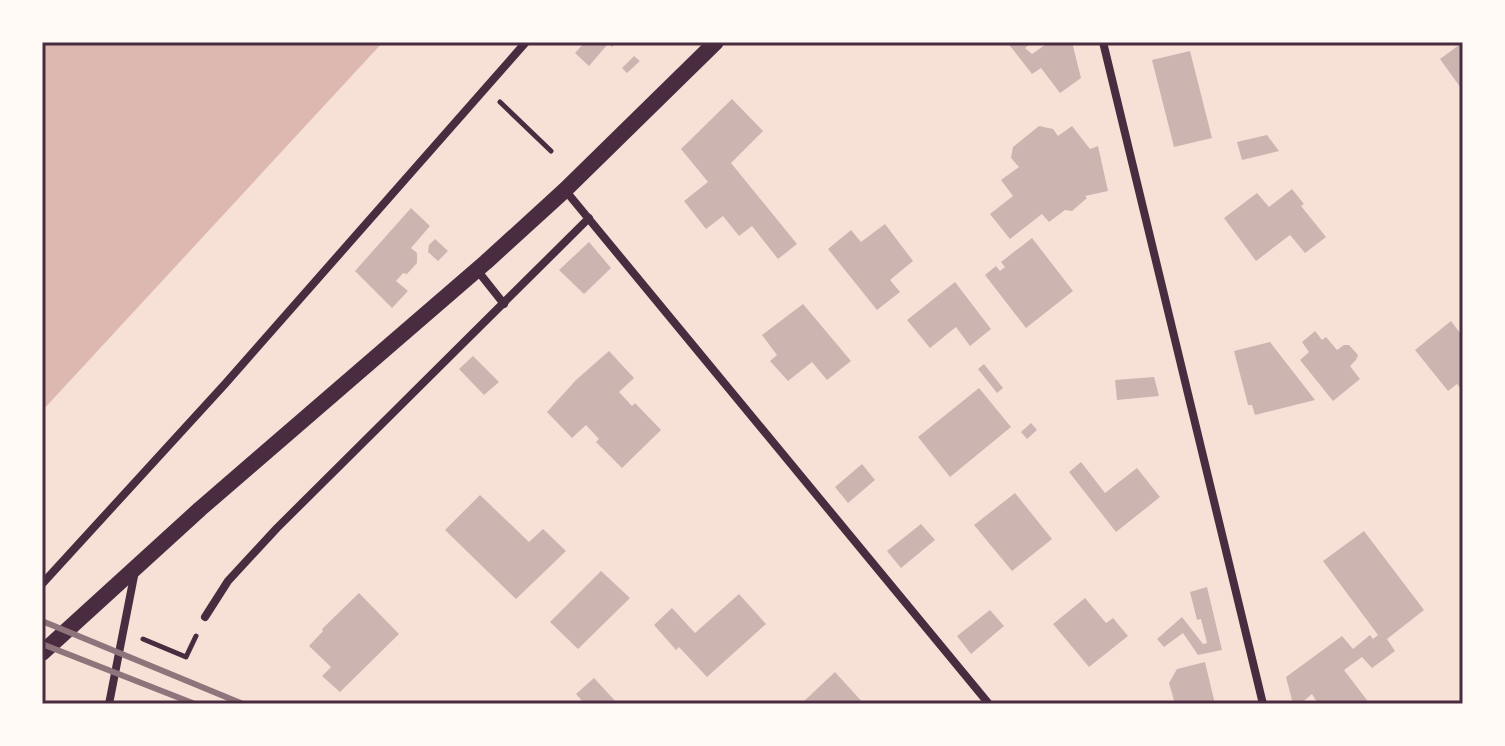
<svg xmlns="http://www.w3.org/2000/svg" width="1505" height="746" font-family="'Noto Sans',sans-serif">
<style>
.water{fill:#dcb8b0}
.building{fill:#ccb4b1}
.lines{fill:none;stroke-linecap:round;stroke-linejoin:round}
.path{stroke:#4a2c40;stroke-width:5}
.minor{stroke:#4a2c40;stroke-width:8}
.secondary{stroke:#4a2c40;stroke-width:16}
.rail{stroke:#8f747c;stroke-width:6}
.neatline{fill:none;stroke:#4a2c40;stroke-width:3}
</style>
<rect width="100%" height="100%" fill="#f7e1d7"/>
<path class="water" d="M42,42h341l-341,369z"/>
<path class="building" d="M585,42h31l-4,5 -4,-3 -19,22 -14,-13z
M1007,42h25l-7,6 7,6 17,-12h23l9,36 -21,15 -19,-25 -9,6z
M1463,42v49l-23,-32z
M1190,51l22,87 -38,9 -22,-87z
M634,56l6,5 -13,12 -5,-5z
M732,99l31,32 -32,32 66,81 -19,15 -26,-33 -13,10 -16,-20 -17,13 -22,-28 24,-19 -27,-33z
M1039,126l14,3 5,7 14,-10 18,23 8,-3 10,45 -23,5 2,2 -15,13 -7,-1 -16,12 -7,-8 -32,25 -20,-25 23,-18 -12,-16 18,-13 -8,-9 2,-11z
M1267,135l12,16 -37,9 -5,-18z
M1292,189l12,15 -3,2 25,31 -21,16 -15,-18 -34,26 -32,-43 33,-25 12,14z
M411,208l19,18 -19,22 6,5v10l-10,11 -4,-1 -7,8 12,10 -16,17 -37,-37z
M885,224l28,37 -23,19 10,12 -23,18 -49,-61 23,-19 10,12z
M1032,238l41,53 -47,37 -41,-53 11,-9 4,5 5,-4 -4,-5z
M435,239l13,12 -10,10 -10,-9 1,-7z
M589,242l22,26 -27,26 -25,-24z
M955,282l36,47 -21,17 -14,-19 -26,21 -23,-28z
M803,304l48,57 -24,19 -15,-18 -24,19 -18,-20 7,-6 -15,-20z
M1451,321l12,16v54l-6,-7 -9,7 -33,-41z
M1315,331l7,9 4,-3 11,13 7,-5h5l9,10 -2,5 -6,6 10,13 -27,22 -33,-41 9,-8 -7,-10z
M1270,342l45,58 -60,15 -3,-10h-4l-14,-54z
M609,351l25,27 -15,14 13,14 3,-3 26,27 -39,38 -26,-26 3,-3 -13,-14 -14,13 -25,-26 29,-32z
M473,356l26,26 -15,13 -25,-26z
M984,364l19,24 -6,5 -19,-24z
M1154,377l5,19 -42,4 -2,-20z
M979,388l32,39 -61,50 -32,-40z
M1031,423l6,7 -10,9 -6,-7z
M1081,462l24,31 32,-25 23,29 -44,35 -47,-60z
M862,464l13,16 -27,23 -13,-16z
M1015,493l37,46 -40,32 -38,-46z
M480,495l49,47 14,-13 23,22 -50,48 -71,-69z
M921,524l14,16 -34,28 -14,-17z
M1364,531l60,79 -37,29 8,12 -23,17 -10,-11 -18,13 26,34h-52l-6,-10 -12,10h-7l-7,-27 56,-41 11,13 17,-14 3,4 5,-4 -55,-74z
M601,571l29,27 -52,51 -28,-27z
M1207,587l15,63 -24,5 -15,-22 -19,14 -7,-8 25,-22 21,27 4,-1 -6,-24 -4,1 -7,-28z
M359,593l40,41 -59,58 -18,-16 9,-9 -22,-21 14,-15 -1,-2z
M739,594l27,30 -59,53 -28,-30 -3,3 -22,-25 18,-17 23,25z
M1085,598l21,25 7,-5 15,18 -39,31 -36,-43z
M990,610l14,16 -33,28 -14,-18z
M1205,662l10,42h-40l-6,-21 8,-14z
M835,672l29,32h-63z
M594,678l24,26h-33l-9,-10z"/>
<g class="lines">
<path class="path" d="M500,102l51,49
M143,639l43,18 10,-21"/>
<path class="minor" d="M1103,42l160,662
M565,190l424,514
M477,270l27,34
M42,584l183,-200 301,-342
M205,617l23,-36 49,-53 312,-310
M109,704l26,-133"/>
<path class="secondary" d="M42,653l158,-144 286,-247 79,-72 151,-148"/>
<path class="rail" d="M42,621l201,83
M42,644l153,60"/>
</g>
<rect width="1505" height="746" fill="none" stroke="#fffaf5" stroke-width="88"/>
<rect x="44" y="44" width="1417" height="658" class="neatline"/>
</svg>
